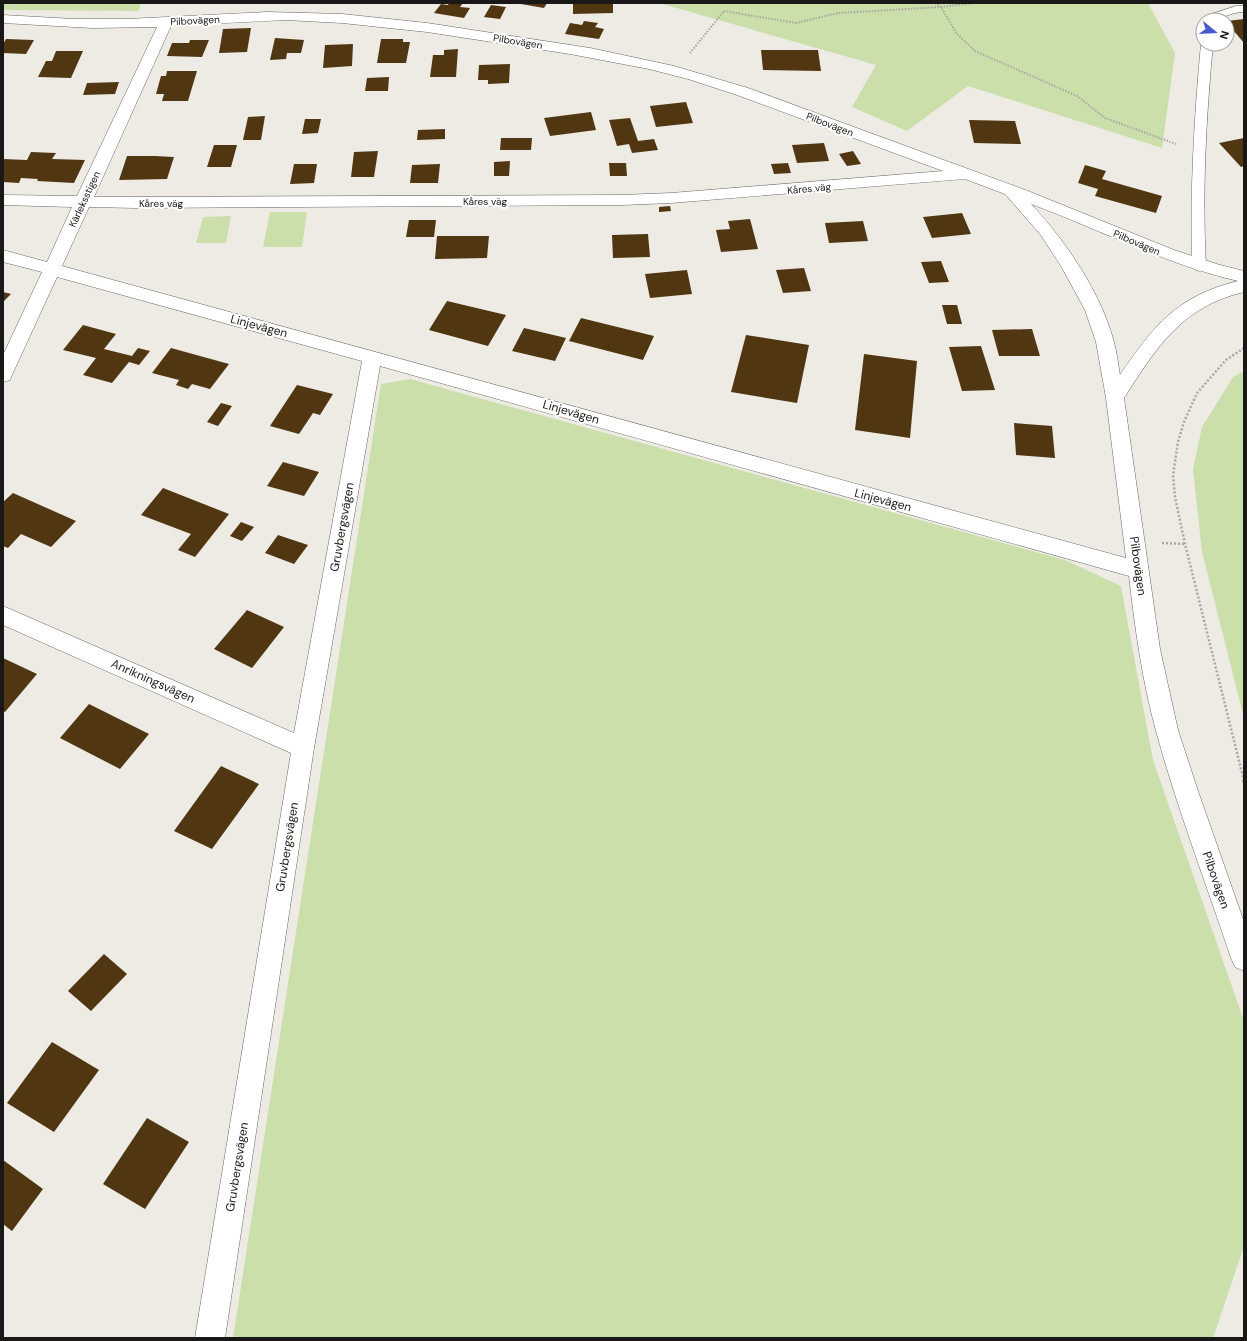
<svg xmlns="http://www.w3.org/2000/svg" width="1247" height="1341" font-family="'DM Sans',sans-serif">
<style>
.green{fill:#cbdfaa}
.building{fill:#503611}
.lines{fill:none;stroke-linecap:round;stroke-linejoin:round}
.lane-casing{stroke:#696661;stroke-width:1}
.street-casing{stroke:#696661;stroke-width:1}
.path-far2{stroke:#a9a7a2;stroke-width:2;stroke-dasharray:1.5 1.5;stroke-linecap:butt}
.path-far1{stroke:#a9a7a2;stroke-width:2.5;stroke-dasharray:2 2;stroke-linecap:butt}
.path{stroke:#a9a7a2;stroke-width:3;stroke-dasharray:2.5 2.5;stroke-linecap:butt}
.lane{fill:#fff;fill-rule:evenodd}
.street{fill:#fff;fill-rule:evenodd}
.labels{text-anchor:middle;stroke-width:4;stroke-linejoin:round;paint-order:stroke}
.far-street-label{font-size:10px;fill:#191816;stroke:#fff}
.street-label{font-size:12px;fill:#191816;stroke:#fff}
</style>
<rect width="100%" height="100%" fill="#eeebe5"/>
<path class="green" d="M3,3h138l-2,8 -136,-1z
M659,3h489l27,50 -13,95 -194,-62 -61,45 -55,-24 24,-42z
M270,212h37l-5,35h-39z
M231,216l-5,27h-30l7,-26z
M1244,371v347l-42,-166 -9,-83 9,-42 31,-50z
M410,379l655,181 56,26 32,174 91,261v225l-31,92h-980l148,-954z"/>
<path class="building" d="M449,3h14l-3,4 10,1 -6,10 -30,-5 7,-9 7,1z
M515,3h32l-3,5z
M573,3h40v10l-40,1z
M491,5l15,2 -6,12 -16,-2z
M1244,19v24l-17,-20v-2z
M584,21l14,2 -3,4 9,2 -5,10 -34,-5 5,-11 12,2z
M251,28l-4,24 -28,1 4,-24z
M275,38l29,2 -3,13h-14l-1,6 -16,1z
M6,39l28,1 -8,14 -23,-1v-9z
M381,39h22v3h7l-4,21h-29z
M190,40h19l-7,17 -35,-1 5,-13h17z
M353,44l-1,22 -29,2 2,-23z
M458,49l-2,28h-26l3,-22h11v-5z
M761,50h57l3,21 -58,-1z
M56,51h27l-12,27 -33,-1 8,-16h6z
M510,64l-1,19 -21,1v-4h-10l1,-15z
M167,71h30l-9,30h-26l2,-7h-8l5,-18h5z
M389,77l-1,14h-23l2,-13z
M119,82l-4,12 -32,1 4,-12z
M686,102l7,21 -37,4 -6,-21z
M591,112l5,18 -46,6 -6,-18z
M265,116l-4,24h-18l5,-23z
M630,118l8,23 16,-2 4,11 -26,3 -3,-9 -12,2 -8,-26z
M305,119h16l-3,14 -16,1z
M969,120l46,1 6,23 -47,-1z
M445,129v10l-28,1 1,-10z
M501,138h31l-1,12h-31z
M1244,138v28l-3,1 -22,-24z
M824,143l5,18 -32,2 -5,-18z
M214,145h23l-6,22h-24z
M378,151l-4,26h-23l3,-25z
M853,151l8,13 -14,2 -8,-12z
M31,152l25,1 -4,6 33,1 -11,23 -37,-2 1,-2 -17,-1 -2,5 -16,-1v-23l24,1z
M127,156h28l19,1 -7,22 -48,1z
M510,161l-1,15h-15v-14z
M609,163h17l1,13h-17z
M788,163l3,10 -17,1 -3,-10z
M294,164h23l-3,19 -24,1z
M440,164l-2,19h-28l2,-18z
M1085,165l21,6 -4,8 60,17 -6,17 -61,-17 3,-7 -20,-6z
M670,206l1,5 -12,1v-5z
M962,213l9,21 -39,4 -9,-21z
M750,219l8,30 -37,3 -5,-22 14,-1 -2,-8z
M409,220h27l-2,17h-28z
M863,221l5,20 -39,2 -4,-20z
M648,234l2,23 -37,1 -1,-23z
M437,236h52l-2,22 -52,1z
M941,261l8,21 -20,1 -8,-21z
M804,268l7,23 -28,2 -7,-23z
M687,270l5,24 -42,4 -5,-24z
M3,292l8,2 -8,8z
M447,301l59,14 -18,31 -59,-16z
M942,305h15l5,19h-15z
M581,318l73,18 -11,24 -74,-19z
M83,325l33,9 -12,15 28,7 6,-8 12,3 -11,14 -10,-3 -17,21 -29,-8 13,-17 -33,-8z
M524,328l42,10 -11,23 -43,-10z
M1032,329l8,27h-41l-7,-26z
M746,335l63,10 -12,58 -66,-11z
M981,346l14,44 -33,1 -13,-44z
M171,348l58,16 -19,25 -18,-5 -4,5 -12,-4 3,-5 -27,-7z
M864,354l53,7 -7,77 -55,-8z
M297,385l36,9 -13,21 -7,-2 -14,21 -29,-8z
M221,403l11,3 -14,20 -11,-4z
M1014,423l38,3 3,32 -39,-3z
M283,462l36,10 -15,24 -37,-10z
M163,488l66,26 -34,43 -17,-7 13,-16 -50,-19z
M13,493l63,28 -25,26 -30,-13 -13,14 -5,-2v-44z
M241,522l13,5 -12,14 -12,-5z
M278,535l30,10 -14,19 -29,-11z
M247,610l37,17 -32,41 -38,-19z
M3,658l34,16 -32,38 -2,-1z
M89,704l60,30 -29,35 -60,-31z
M221,766l38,18 -47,65 -38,-18z
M104,954l23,20 -36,37 -23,-20z
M52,1042l47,28 -45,62 -47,-29z
M147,1118l42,24 -44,67 -42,-25z
M3,1160l40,29 -31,42 -9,-7z"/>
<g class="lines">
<g class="lane-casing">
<path id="lane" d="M1236,6h8v6c-14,0 -23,8 -38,8l3,-5z
M1203,42v2h10c-7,74 -11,148 -7,222l-2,3 -5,2 -5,-2 -2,-3c-2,-74 2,-148 9,-222z"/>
</g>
<g class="street-casing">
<path id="street" d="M268,12l74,2 85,9 163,25 84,18 74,22 280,103 146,59 46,15 24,6v21c-63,15 -87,55 -120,106l36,251 18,81 20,61 46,131v49l-9,-4 -4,-9c-25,-75 -54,-150 -75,-227 -14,-51 -21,-103 -27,-155l-749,-210 -66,382 -89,590h-30l96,-585 -288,-128v-19l291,127 68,-372 -305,-84 -45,98 -2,5 -7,2v-27l39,-83 -39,-10v-12l44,12 25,-55 -69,-2v-10l74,1 80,-169 -65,1 -89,-5v-8l71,4h53zM286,20l56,3 85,9 143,22 79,15 39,10 49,16 206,76 -272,22 -49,2 -528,2 77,-171zM965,179l40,15 35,40 21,32 24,44 11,32 10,56 20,160 -1064,-292 27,-59 47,1 486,-3 49,-2zM1031,204c70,26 134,60 207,77 -61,15 -84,44 -118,94 -2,-11 -3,-22 -6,-33 -13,-49 -48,-101 -83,-138z"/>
</g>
<path class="path-far2" d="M935,3l6,4 16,27 18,17 102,45 28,22 71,26
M690,53l34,-42 72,12 42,-10 103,-6 33,-4"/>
<path class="path-far1" d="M1162,543l23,1
M1244,781l-59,-237 -10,-47 -2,-22 5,-33 6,-20 13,-29 29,-33 18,-12"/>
<path class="path" d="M1243,780l1,2"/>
<use href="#lane" class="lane"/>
<use href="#street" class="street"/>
</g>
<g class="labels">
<g class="far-street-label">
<text transform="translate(195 20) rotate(-3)" y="4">Pilbovägen</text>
<text transform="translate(518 41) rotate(9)" y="4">Pilbovägen</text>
<text transform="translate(830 124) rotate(21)" y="4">Pilbovägen</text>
<text transform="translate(809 188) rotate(-5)" y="4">Kåres väg</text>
<text transform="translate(84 199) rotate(-65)" y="4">Kärleksstigen</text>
<text x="485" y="205">Kåres väg</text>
<text x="161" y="207">Kåres väg</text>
<text transform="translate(1137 242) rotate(23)" y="4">Pilbovägen</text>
</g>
<g class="street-label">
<text transform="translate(259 326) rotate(15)" y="4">Linjevägen</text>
<text transform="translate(571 412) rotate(16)" y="4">Linjevägen</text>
<text transform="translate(883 500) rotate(15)" y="4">Linjevägen</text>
<text transform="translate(342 527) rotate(-80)" y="4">Gruvbergsvägen</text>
<text transform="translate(1138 566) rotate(82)" y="4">Pilbovägen</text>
<text transform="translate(153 681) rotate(24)" y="4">Anrikningsvägen</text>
<text transform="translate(287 847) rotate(-81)" y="4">Gruvbergsvägen</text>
<text transform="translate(1216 880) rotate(71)" y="4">Pilbovägen</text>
<text transform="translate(237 1167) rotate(-81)" y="4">Gruvbergsvägen</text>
</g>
</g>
<rect width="1247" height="1341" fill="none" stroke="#191816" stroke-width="8"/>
<g transform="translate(1215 32) rotate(108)"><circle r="19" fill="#ffffff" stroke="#a3a3a2"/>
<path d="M0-3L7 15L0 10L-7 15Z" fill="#4b59ce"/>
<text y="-6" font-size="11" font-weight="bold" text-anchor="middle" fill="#191816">N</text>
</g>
</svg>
